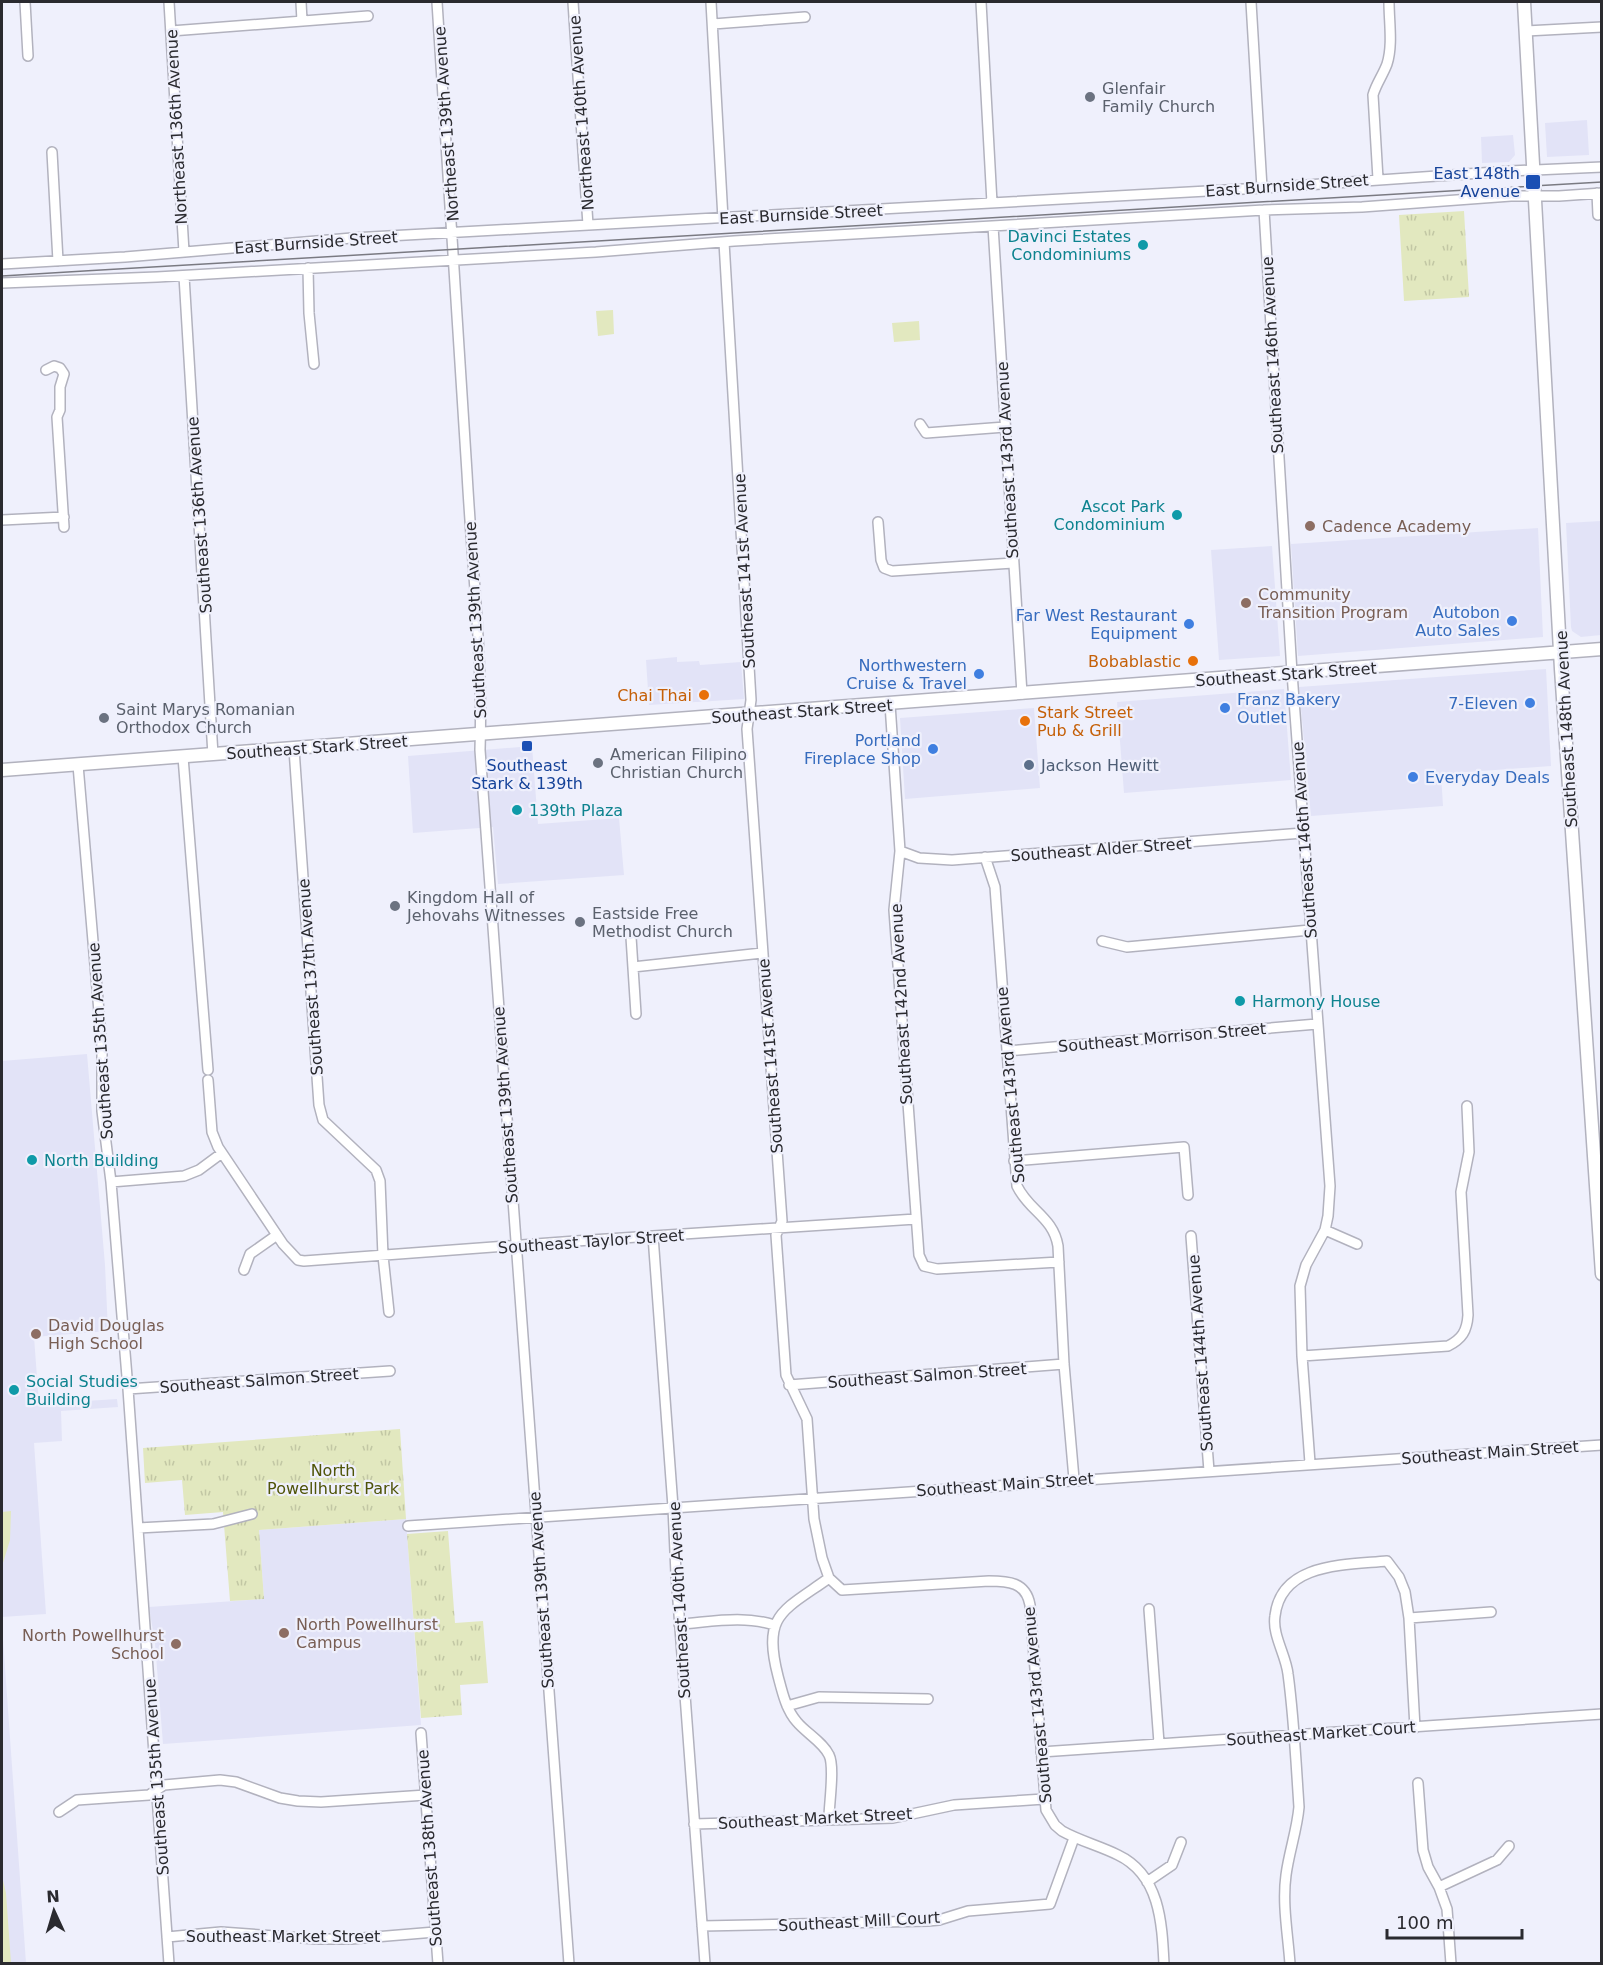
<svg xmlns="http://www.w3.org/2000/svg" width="1603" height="1965" font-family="'DejaVu Sans',sans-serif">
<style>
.built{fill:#e2e3f7}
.grass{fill:url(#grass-tufts)}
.garden{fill:#e2e8bf}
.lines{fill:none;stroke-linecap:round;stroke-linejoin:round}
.minor-casing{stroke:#b2b2be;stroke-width:12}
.major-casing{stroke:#b2b2be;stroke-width:15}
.minor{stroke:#fff;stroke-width:9}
.major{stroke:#fff;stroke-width:12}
.tram{stroke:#7a7a82;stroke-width:1.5}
.worship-dot{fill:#6b7280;stroke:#eff0fc;stroke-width:2}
.transit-dot{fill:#1a4fb4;stroke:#eff0fc;stroke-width:2}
.culture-dot{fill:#0f9aa8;stroke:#eff0fc;stroke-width:2}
.education-dot{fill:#8d6e63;stroke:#eff0fc;stroke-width:2}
.shop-dot{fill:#3f7fe0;stroke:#eff0fc;stroke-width:2}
.food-dot{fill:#e8710a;stroke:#eff0fc;stroke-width:2}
.service-dot{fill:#5c6f8a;stroke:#eff0fc;stroke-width:2}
.labels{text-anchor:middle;stroke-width:4.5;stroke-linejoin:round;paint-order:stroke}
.worship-label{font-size:16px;fill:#5b616d;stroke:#eff0fc;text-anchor:start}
.street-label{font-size:16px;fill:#2a2a2f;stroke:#eff0fc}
.transit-label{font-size:16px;fill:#164399;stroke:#eff0fc;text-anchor:end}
.culture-label{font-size:16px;fill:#0d838f;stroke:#eff0fc;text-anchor:start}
.education-label{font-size:16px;fill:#785e54;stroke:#eff0fc;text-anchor:start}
.shop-label{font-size:16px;fill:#366cbe;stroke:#eff0fc;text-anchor:end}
.food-label{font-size:16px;fill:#c56008;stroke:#eff0fc;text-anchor:end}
.service-label{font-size:16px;fill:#4e5e75;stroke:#eff0fc;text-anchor:start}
.park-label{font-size:16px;fill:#4f5408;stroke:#eff0fc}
</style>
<defs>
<pattern id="grass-tufts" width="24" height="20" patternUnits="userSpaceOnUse" patternTransform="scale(1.5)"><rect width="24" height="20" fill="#e2e8bf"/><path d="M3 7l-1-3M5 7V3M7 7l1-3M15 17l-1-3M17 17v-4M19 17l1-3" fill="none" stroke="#c2c7a4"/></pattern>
</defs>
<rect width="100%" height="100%" fill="#eff0fc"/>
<path class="built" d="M1587,120l2,35 -42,2 -2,-34z
M1513,135l2,20 -6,7 -27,1 -1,-26z
M1601,521v114l-20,2 -9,-6 -1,-4 -5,-104z
M1538,528l5,109 -245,19 -7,-112z
M1272,546l8,110 -61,4 -8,-110z
M677,657v5l22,-1 1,4 41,-3 3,37 -95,6 -3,-45z
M1546,669l5,97 -110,8 2,32 -132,10 -12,-129z
M1284,689l7,91 -167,13 -7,-91z
M1034,708l6,80 -135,11 -5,-81z
M532,746l6,78 81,-6 5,57 -126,9 -5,-57 -80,6 -5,-77z
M87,1054l18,211 3,66 -74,6 5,67 78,-5 1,8 -57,4 1,30 -28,2 12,171 -44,3v-556z
M406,1519l15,206 -258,19 -8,-101 -6,-36 115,-8 -5,-69z
M2,1625l24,338h-24z"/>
<path class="grass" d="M1464,211l5,86 -65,4 -5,-86z
M400,1429l6,90 -147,11 5,69 -34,2 -7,-89 -38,3 -3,-35 -37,3 -2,-35z
M448,1531l7,92 28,-2 5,62 -28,2 2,30 -41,3 -14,-184z"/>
<path class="garden" d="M613,310l1,24 -16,2 -2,-25z
M919,321l1,19 -26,2 -2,-19z
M11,1511l-1,29 -8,26v-54z
M2,1876l4,17 5,70h-9z"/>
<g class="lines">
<g class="minor-casing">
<path id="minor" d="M25,2l3,54
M169,2l15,250
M301,2l1,19
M437,2c11,157 21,314 30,471 5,92 16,185 13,277l89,1214
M573,2l15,223
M711,2l12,217
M981,2l11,201
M1251,2l11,186
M713,24l92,-7
M171,31l197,-15
M1526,31l76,-4
M52,152l6,109
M1378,179l-5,-84c3,-11 10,-20 14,-31 6,-19 2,-42 2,-62
M1597,193l1,22
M1264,210l28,463 38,513 -2,30 -3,14 -19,35 -6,21 2,70 8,107
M993,226l29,468
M724,242l27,458 -4,29 35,492 -6,14 10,140 21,44 7,100 8,39 7,20 13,12 147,-9c19,0 37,1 41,24l16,205 9,15 7,6c18,10 38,15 56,24 42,20 44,68 46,109
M2,264l123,-7 227,-19 910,-50 248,-17 92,-4
M308,268l1,45 5,51
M184,276l29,479
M2,283l155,-6 439,-25 138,-11 530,-31 98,-3 149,-11h48l43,-3
M46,370l8,-4 6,2 4,6 -4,13v23l-3,7 7,110
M920,424l6,9 79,-6
M2,520l62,-3
M878,522l3,38 3,8 8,3 121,-8
M890,704l10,147 -6,59 25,345 5,11 13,3 122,-7
M294,749l25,356 4,15 53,50 4,11 3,75 6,56
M183,757l25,313
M78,765l24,282v64l9,71 17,207 41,575
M900,851l19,7 33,2 351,-27
M985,857l10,30 22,299c12,25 36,31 41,60l6,118 10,115
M631,937l5,77
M1102,941l25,6 183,-17
M633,967l129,-14
M1007,1051l310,-27
M208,1080l4,52 6,15 65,97 15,16 6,1 272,-20 340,-22
M1014,1161l170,-14 4,48
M111,1182l73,-6 15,-6 23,-17
M1325,1230l32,14
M653,1236l20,271 3,67 29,390
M1191,1236l18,235
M244,1270l6,-16 27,-19
M1302,1356l146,-10c14,-7 19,-15 20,-31l-7,-123 8,-40 -2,-46
M789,1385l275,-21
M128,1389l262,-18
M408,1526l1194,-81
M138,1528l75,-4 39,-10
M829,1578c-46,33 -67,36 -51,98 4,15 8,34 19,46 9,11 26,20 32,33 6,12 0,48 0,63
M1149,1609l10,134
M1409,1618l82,-6
M679,1624c31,-2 65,-9 95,1
M787,1706l32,-9 109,2
M421,1733l17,231
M1041,1752l561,-38
M1418,1783l5,67 5,17 11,20 8,22 4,55
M59,1812l18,-12 72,-5 15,-10 56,-5 16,2 44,16 18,3 23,1 105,-7
M694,1824l199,-6 61,-13 90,-6
M1147,1882l25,-17 9,-23
M1439,1887l58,-27 12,-14
M702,1926l226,-5 11,-1 29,-9 82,-7 24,-66
M167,1937l54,-5 96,7h34l84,-7
M1290,1964c-2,-29 -8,-60 -4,-89 3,-23 11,-45 13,-68 -3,-44 -5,-89 -11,-133 -2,-19 -16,-39 -13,-58 6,-54 72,-51 112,-55l12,16 6,15 4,26 6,110"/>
</g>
<g class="major-casing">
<path id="major" d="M1524,2l37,667 41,605
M2,770l1600,-121"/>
</g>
<use href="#minor" class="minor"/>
<use href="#major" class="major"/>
<path class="tram" d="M2,276c533,-32 1066,-63 1600,-94"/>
</g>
<g class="worship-dot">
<circle cx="1090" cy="97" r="6"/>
<circle cx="104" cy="718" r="6"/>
<circle cx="598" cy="763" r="6"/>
<circle cx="395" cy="906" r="6"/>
<circle cx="580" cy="922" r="6"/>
</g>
<g class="transit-dot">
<rect x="1525" y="174" width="16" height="16" rx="3"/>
<rect x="521" y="740" width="12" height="12" rx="3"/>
</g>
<g class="culture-dot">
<circle cx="1143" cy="245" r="6"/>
<circle cx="1177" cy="515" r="6"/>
<circle cx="517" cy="810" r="6"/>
<circle cx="1240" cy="1001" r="6"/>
<circle cx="32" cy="1160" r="6"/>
<circle cx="14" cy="1390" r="6"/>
</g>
<g class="education-dot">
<circle cx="1310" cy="526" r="6"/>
<circle cx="1246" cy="603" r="6"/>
<circle cx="36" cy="1334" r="6"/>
<circle cx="284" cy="1633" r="6"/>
<circle cx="176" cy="1644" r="6"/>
</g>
<g class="shop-dot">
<circle cx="1512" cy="621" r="6"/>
<circle cx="1189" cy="624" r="6"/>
<circle cx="979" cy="674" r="6"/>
<circle cx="1530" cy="703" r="6"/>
<circle cx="1225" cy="708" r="6"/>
<circle cx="933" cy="749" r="6"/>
<circle cx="1413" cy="777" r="6"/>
</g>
<g class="food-dot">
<circle cx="1193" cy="661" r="6"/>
<circle cx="704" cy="695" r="6"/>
<circle cx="1025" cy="721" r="6"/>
</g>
<circle class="service-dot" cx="1029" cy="765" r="6"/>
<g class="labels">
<g class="worship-label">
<text x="1102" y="94">Glenfair<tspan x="1102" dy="18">Family Church</tspan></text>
<text x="116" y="715">Saint Marys Romanian<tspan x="116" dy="18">Orthodox Church</tspan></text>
<text x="610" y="760">American Filipino<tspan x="610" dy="18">Christian Church</tspan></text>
<text x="407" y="903">Kingdom Hall of<tspan x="407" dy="18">Jehovahs Witnesses</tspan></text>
<text x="592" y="919">Eastside Free<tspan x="592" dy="18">Methodist Church</tspan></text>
</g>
<g class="street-label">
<text transform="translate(581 113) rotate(-94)" y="6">Northeast 140th Avenue</text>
<text transform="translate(446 124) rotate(-94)" y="6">Northeast 139th Avenue</text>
<text transform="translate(176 127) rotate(-93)" y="6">Northeast 136th Avenue</text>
<text transform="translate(1287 185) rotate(-4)" y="6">East Burnside Street</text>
<text transform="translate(801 214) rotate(-3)" y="6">East Burnside Street</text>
<text transform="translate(316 242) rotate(-4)" y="6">East Burnside Street</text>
<text transform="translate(1272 355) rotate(-93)" y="6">Southeast 146th Avenue</text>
<text transform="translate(1007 460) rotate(-93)" y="6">Southeast 143rd Avenue</text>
<text transform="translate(199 515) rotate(-94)" y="6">Southeast 136th Avenue</text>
<text transform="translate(744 571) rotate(-93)" y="6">Southeast 141st Avenue</text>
<text transform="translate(475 620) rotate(-93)" y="6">Southeast 139th Avenue</text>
<text transform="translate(1286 674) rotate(-4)" y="6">Southeast Stark Street</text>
<text transform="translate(802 711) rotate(-4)" y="6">Southeast Stark Street</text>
<text transform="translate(1566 729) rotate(-93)" y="6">Southeast 148th Avenue</text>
<text transform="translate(317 747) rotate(-4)" y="6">Southeast Stark Street</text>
<text transform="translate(1304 840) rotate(-94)" y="6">Southeast 146th Avenue</text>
<text transform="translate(1101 849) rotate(-4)" y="6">Southeast Alder Street</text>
<text transform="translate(310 977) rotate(-94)" y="6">Southeast 137th Avenue</text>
<text transform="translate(901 1004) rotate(-93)" y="6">Southeast 142nd Avenue</text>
<text transform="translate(1162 1037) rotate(-5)" y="6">Southeast Morrison Street</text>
<text transform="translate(100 1041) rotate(-94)" y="6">Southeast 135th Avenue</text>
<text transform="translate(770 1056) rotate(-94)" y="6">Southeast 141st Avenue</text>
<text transform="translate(1010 1085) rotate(-95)" y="6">Southeast 143rd Avenue</text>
<text transform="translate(505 1105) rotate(-94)" y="6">Southeast 139th Avenue</text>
<text transform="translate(591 1241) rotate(-4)" y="6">Southeast Taylor Street</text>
<text transform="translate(1200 1353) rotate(-94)" y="6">Southeast 144th Avenue</text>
<text transform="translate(927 1375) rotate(-4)" y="6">Southeast Salmon Street</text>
<text transform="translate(259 1380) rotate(-4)" y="6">Southeast Salmon Street</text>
<text transform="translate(1490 1452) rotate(-4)" y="6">Southeast Main Street</text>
<text transform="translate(1005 1484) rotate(-4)" y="6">Southeast Main Street</text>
<text transform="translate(541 1590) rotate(-94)" y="6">Southeast 139th Avenue</text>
<text transform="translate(679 1600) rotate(-93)" y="6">Southeast 140th Avenue</text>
<text transform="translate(1037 1705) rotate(-95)" y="6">Southeast 143rd Avenue</text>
<text transform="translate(1321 1733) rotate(-4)" y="6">Southeast Market Court</text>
<text transform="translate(156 1777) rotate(-94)" y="6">Southeast 135th Avenue</text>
<text transform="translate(815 1818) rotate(-3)" y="6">Southeast Market Street</text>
<text transform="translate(429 1848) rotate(-94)" y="6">Southeast 138th Avenue</text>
<text transform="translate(859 1921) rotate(-3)" y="6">Southeast Mill Court</text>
<text x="283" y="1942">Southeast Market Street</text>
</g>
<g class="transit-label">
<text x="1520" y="179">East 148th<tspan x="1520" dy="18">Avenue</tspan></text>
<text x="527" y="771" text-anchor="middle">Southeast<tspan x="527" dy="18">Stark &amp; 139th</tspan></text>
</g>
<g class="culture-label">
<text x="1131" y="242" text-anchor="end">Davinci Estates<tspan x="1131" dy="18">Condominiums</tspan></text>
<text x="1165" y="512" text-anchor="end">Ascot Park<tspan x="1165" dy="18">Condominium</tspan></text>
<text x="529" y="816">139th Plaza</text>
<text x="1252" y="1007">Harmony House</text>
<text x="44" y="1166">North Building</text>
<text x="26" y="1387">Social Studies<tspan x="26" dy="18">Building</tspan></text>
</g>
<g class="education-label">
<text x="1322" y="532">Cadence Academy</text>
<text x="1258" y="600">Community<tspan x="1258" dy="18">Transition Program</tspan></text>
<text x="48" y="1331">David Douglas<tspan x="48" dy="18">High School</tspan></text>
<text x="296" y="1630">North Powellhurst<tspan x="296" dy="18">Campus</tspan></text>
<text x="164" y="1641" text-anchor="end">North Powellhurst<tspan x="164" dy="18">School</tspan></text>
</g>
<g class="shop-label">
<text x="1500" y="618">Autobon<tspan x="1500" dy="18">Auto Sales</tspan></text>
<text x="1177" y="621">Far West Restaurant<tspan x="1177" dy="18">Equipment</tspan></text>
<text x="967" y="671">Northwestern<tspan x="967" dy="18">Cruise &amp; Travel</tspan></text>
<text x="1237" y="705" text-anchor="start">Franz Bakery<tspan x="1237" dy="18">Outlet</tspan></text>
<text x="1518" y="709">7-Eleven</text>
<text x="921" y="746">Portland<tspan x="921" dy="18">Fireplace Shop</tspan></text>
<text x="1425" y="783" text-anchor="start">Everyday Deals</text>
</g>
<g class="food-label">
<text x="1181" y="667">Bobablastic</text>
<text x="692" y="701">Chai Thai</text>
<text x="1037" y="718" text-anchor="start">Stark Street<tspan x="1037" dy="18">Pub &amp; Grill</tspan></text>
</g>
<g class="service-label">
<text x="1041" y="771">Jackson Hewitt</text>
</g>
<g class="park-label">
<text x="333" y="1476">North<tspan x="333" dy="18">Powellhurst Park</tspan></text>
</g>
</g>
<rect width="1603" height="1965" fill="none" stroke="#2a2a2f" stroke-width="6"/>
<g transform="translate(54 1911) rotate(356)" stroke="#eff0fc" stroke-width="4.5" paint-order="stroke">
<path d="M0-4.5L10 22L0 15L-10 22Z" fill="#2a2a2f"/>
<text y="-9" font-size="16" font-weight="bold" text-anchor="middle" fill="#2a2a2f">N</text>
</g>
<path d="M1387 1929v9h135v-9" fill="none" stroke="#2a2a2f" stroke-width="3"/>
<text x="1396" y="1929" font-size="18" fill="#2a2a2f" stroke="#eff0fc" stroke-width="4.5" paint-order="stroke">100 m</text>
</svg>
